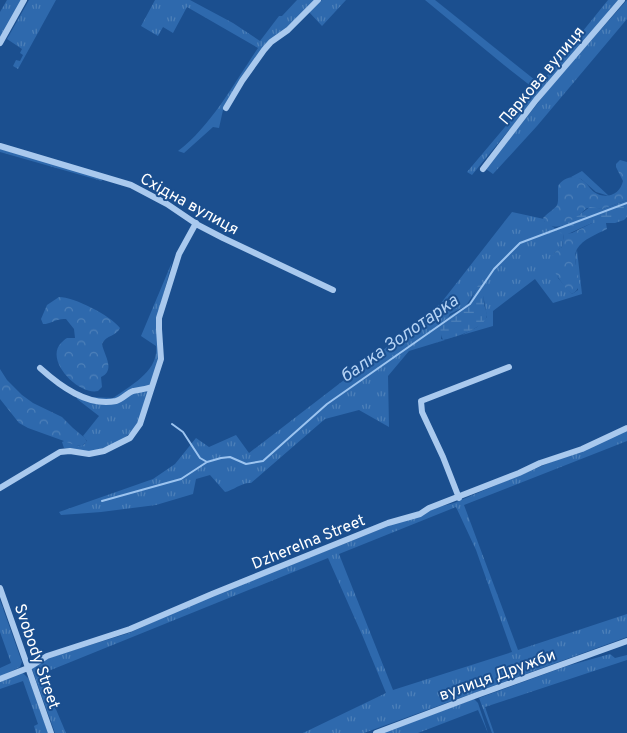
<svg xmlns="http://www.w3.org/2000/svg" width="627" height="733" font-family="Overpass,sans-serif">
<style>
.grass{fill:url(#grass-tufts);fill-rule:evenodd}
.forest{fill:url(#forest-crowns)}
.wetland{fill:url(#wetland-marsh)}
.lines{fill:none;stroke-linecap:round;stroke-linejoin:round}
.stream{stroke:#9cc4f0;stroke-width:2}
.minor{stroke:#a9c9ee;stroke-width:6}
.labels{text-anchor:middle;stroke-width:4;stroke-linejoin:round;paint-order:stroke}
.street-label{font-size:16px;fill:#fff;stroke:#1b4f8f}
.water-label{font-size:18px;font-style:italic;fill:#b5d3f5;stroke:#1b4f8f}
</style>
<defs>
<pattern id="grass-tufts" width="24" height="20" patternUnits="userSpaceOnUse" patternTransform="scale(1.25)"><rect width="24" height="20" fill="#2e69ad"/><path d="M3 7l-1-3M5 7V3M7 7l1-3M15 17l-1-3M17 17v-4M19 17l1-3" fill="none" stroke="#4d80b9"/></pattern>
<pattern id="forest-crowns" width="20" height="18" patternUnits="userSpaceOnUse" patternTransform="scale(1.25)"><rect width="20" height="18" fill="#2e69ad"/><path d="M2 6a3 3 0 1 1 6 0M12 15a3 3 0 1 1 6 0" fill="none" stroke="#4d80b9"/></pattern>
<pattern id="wetland-marsh" width="20" height="14" patternUnits="userSpaceOnUse" patternTransform="scale(1.25)"><rect width="20" height="14" fill="#2e69ad"/><path d="M1 5h8M5 5V1M11 12h8M15 12V8" fill="none" stroke="#4d80b9"/></pattern>
</defs>
<rect width="100%" height="100%" fill="#1b4f8f"/>
<path class="grass" d="M7,0h15l-22,38v-26z
M29,0h27l-38,69 -5,-3 3,-6 4,1 3,-6 -3,-2 2,-4 -15,-10z
M155,0h35l43,23 27,18 19,-25h3l15,-16h18l-21,21 -27,23 -44,66 -4,18 -6,-1 -29,26 -6,-2c34,-26 56,-68 80,-103l-71,-41 -14,26 -10,-6 -5,9 -17,-10z
M322,0h24l-24,26 -13,-14z
M425,0h10l105,84 68,-84h11l-78,91 -69,84 -5,-3 69,-82 -32,-25z
M627,0v19l-5,6 -85,101 -44,48 -7,-5 70,-89z
M0,149l101,28 1,4 -102,-29z
M582,171l27,25 -13,-4 -15,-13 -10,-2z
M512,212l32,7v2l20,13 -2,13 -7,5 -2,3 5,23 14,16 6,-4 -3,-33 2,-7 5,44 -29,9 -18,-24 -42,32v15l-31,9 15,-8 10,-10 -3,-17v-13l-5,-2 -13,21 -16,8 -7,11 -2,14 4,1 -36,11 -21,25 1,51 -30,-17 -34,9 -74,64c-9,-1 -17,7 -26,9l-15,-17 -14,4 -3,15 -37,11 -55,7 -40,3 -2,-3 94,-33 22,-15 21,-26 13,9 27,-12 13,18 151,-116 41,-34z
M172,262l-15,57 2,42 -20,62 -6,8 -17,13 -26,8 -26,-4 -2,-6 4,-2 13,6 6,-2 2,-3 -4,-5 16,-20 -22,-17 1,-7 11,5 24,1c18,-13 46,-27 43,-52l-15,-10z
M627,430v11l-163,64 54,145 109,-36v23l-263,96h-61l83,-40 -23,-56 -35,-79 -287,116 25,59h-11l-23,-64 10,-9 87,-27 62,-28 240,-96 23,-6zM456,507l20,43 36,102 -119,38 -54,-136z
M0,600l22,62 -2,5 -20,10v-9l11,-5 -11,-31z
M610,654l5,4 12,-3v5l-142,47 9,26h-2l-13,-35 88,-32z
M22,672l7,7 19,54h-12l-2,-7 4,-2 -15,-43 -23,8v-7z
M474,699l4,4 10,30 -10,-23 -60,23h-35z"/>
<path class="forest" d="M620,160l7,2v38l-24,9 -16,-1c-12,10 -26,26 -42,15l-2,-5c17,-16 15,-7 15,-32 5,-8 16,-12 24,-6 5,3 8,9 12,12 12,8 26,3 29,-11l-7,-14v-3z
M592,223h14l1,6c-10,5 -24,10 -30,20 -8,15 12,36 -5,45 -8,-7 -28,-31 -17,-42 2,-2 4,-3 7,-5l2,-13 8,-1z
M59,297c15,0 51,18 61,31 -3,8 -14,7 -18,16 2,11 14,26 -1,33l1,10 -4,4c-18,5 -54,-30 -37,-48 1,-1 4,-4 6,-5 3,0 5,0 8,0l-1,-9 -8,-10c-9,-1 -15,5 -23,5l-2,-5 6,-14z
M0,369l7,11 15,15 11,8 29,14 11,11 12,10 2,4 -6,4 -6,-1 -47,-17 -9,-5 -19,-24z"/>
<path class="wetland" d="M627,200v17l-3,3 -9,3h-23l-24,11h-6l-8,-5 12,-5 24,-17 13,2z
M479,284l5,3c1,6 -1,11 0,16 0,4 3,8 3,12 -1,13 -34,23 -44,25 -10,-23 13,-25 24,-35 6,-5 7,-14 12,-21z"/>
<g class="lines">
<path class="stream" d="M172,424l11,8 17,26 7,4
M102,501l79,-22 26,-17 14,-4 9,-1 16,7 17,-3 64,-57 143,-100 24,-35 26,-26 107,-40"/>
<path class="minor" d="M0,43l24,-43
M226,108l16,-27 22,-31 7,-8 17,-12 30,-30
M0,146l131,39 36,19 31,21 25,13 110,52
M483,169l53,-69 86,-100
M40,368c20,18 48,39 76,33 7,-2 11,-8 17,-10 6,-1 13,-2 19,-4
M0,488l60,-36 10,-1 19,3 15,-3 26,-13 10,-14 21,-65 -2,-30v-11l20,-64 17,-31
M459,498l-16,-41 -21,-45 -1,-11 88,-34
M0,588l51,145
M0,679l28,-11 19,-12 83,-27 82,-35 176,-71 32,-9 9,-6 90,-35 21,-10 42,-14 45,-21
M376,733l101,-38 150,-54"/>
</g>
<g class="labels">
<g class="street-label">
<text transform="translate(541 75) rotate(-50)" y="6">Паркова вулиця</text>
<text transform="translate(190 203) rotate(29)" y="6">Східна вулиця</text>
<text transform="translate(308 541) rotate(-22)" y="6">Dzherelna Street</text>
<text transform="translate(38 656) rotate(71)" y="6">Svobody Street</text>
<text transform="translate(497 674) rotate(-20)" y="6">вулиця Дружби</text>
</g>
<g class="water-label">
<text transform="translate(399 338) rotate(-35)" y="6">балка Золотарка</text>
</g>
</g>
</svg>
